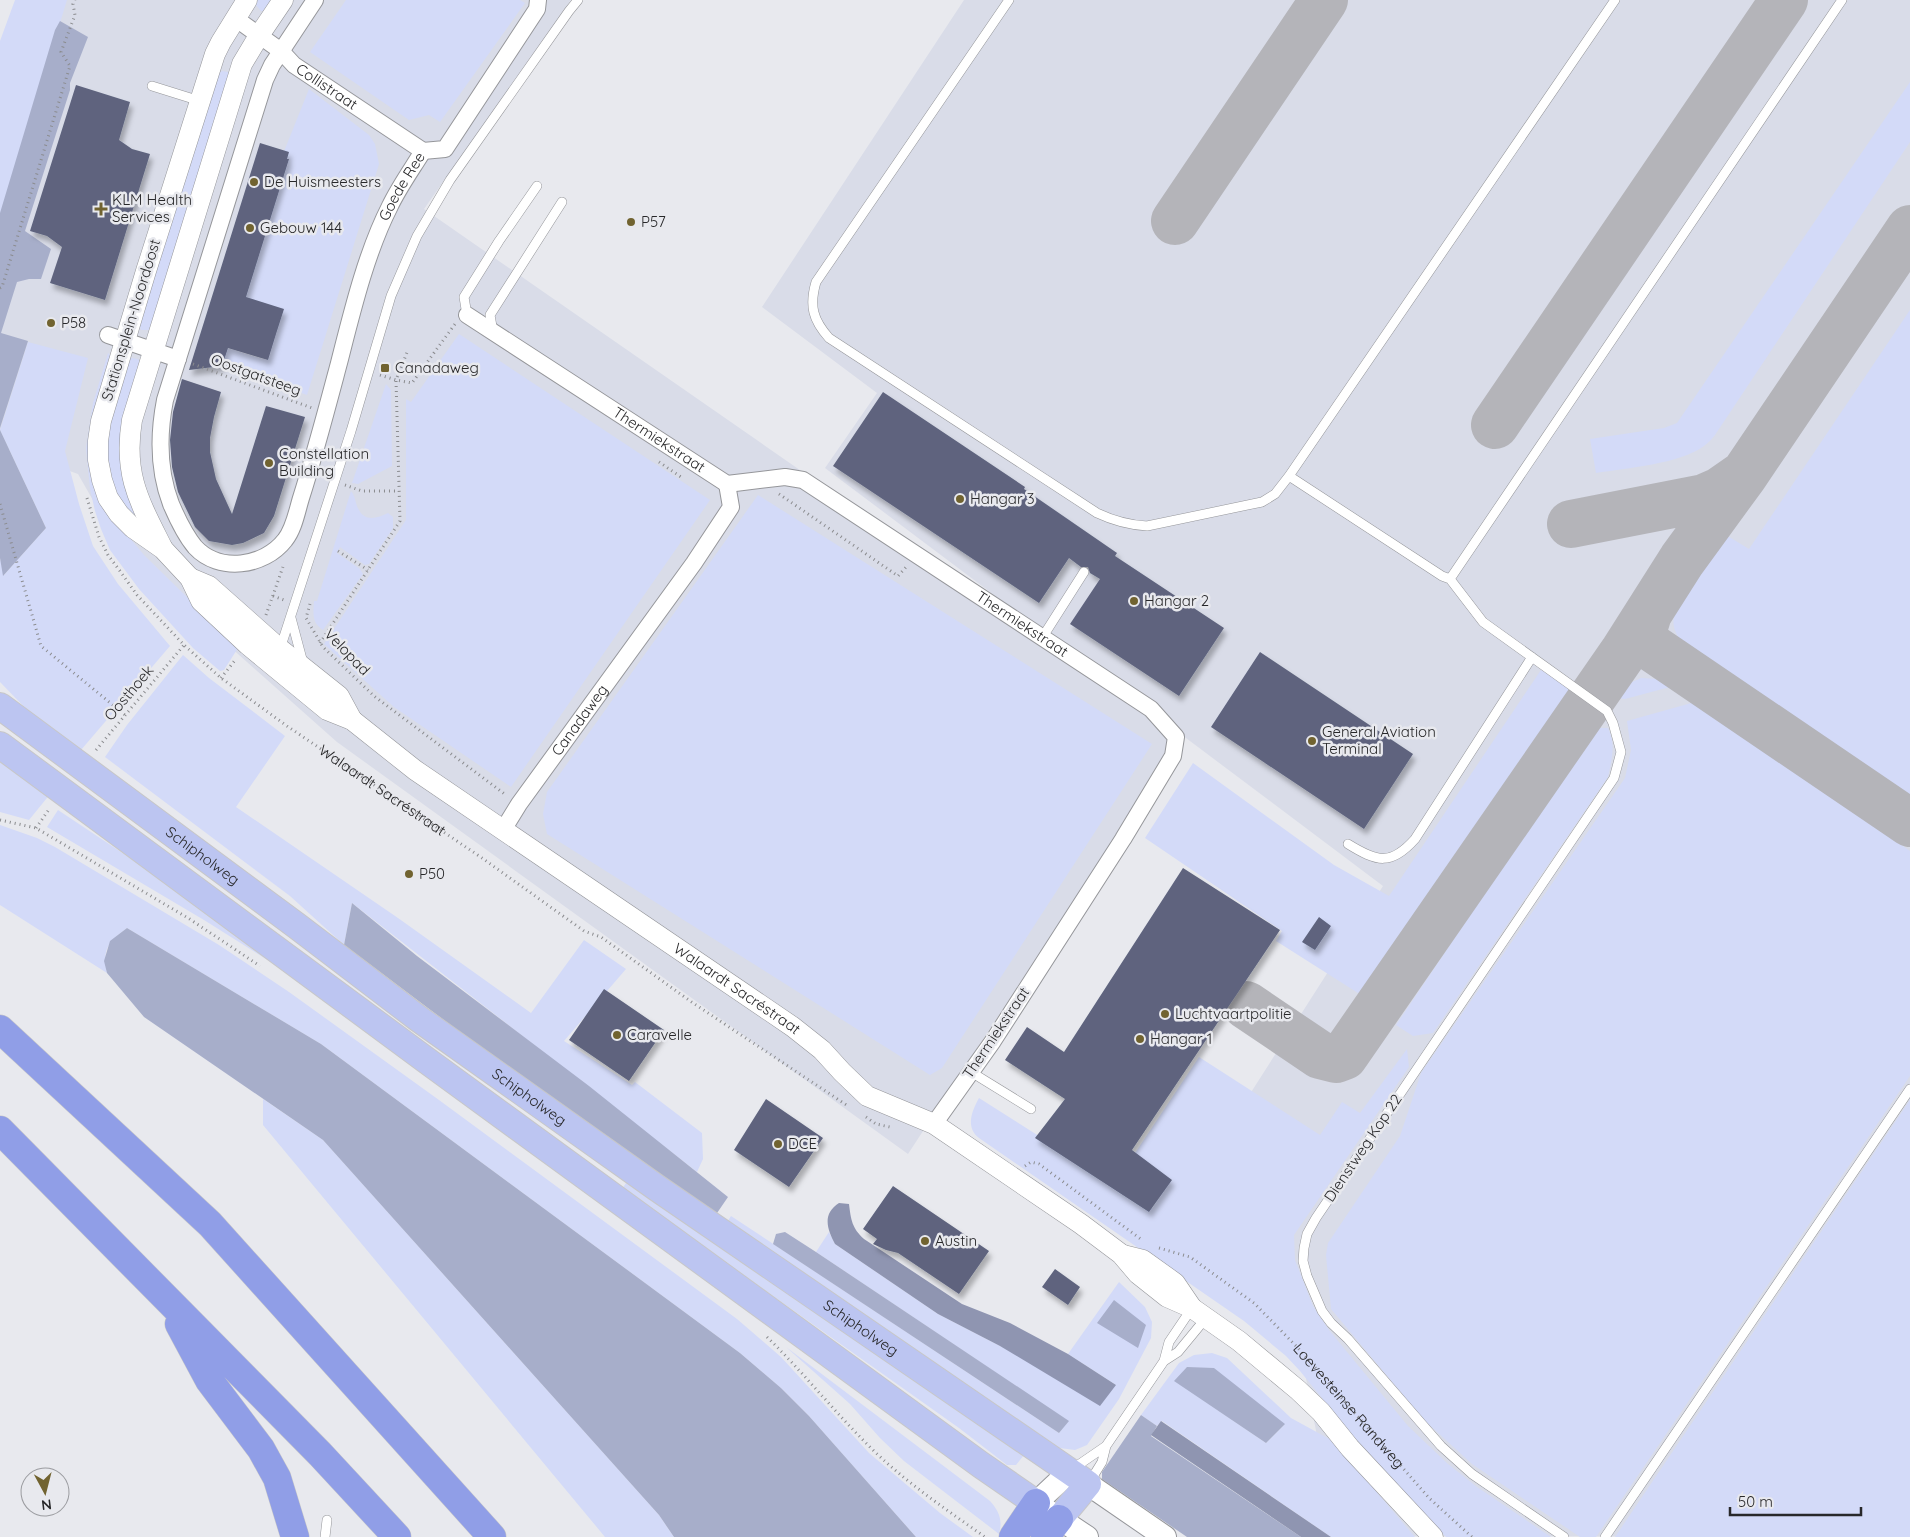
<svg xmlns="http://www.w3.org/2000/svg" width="1910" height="1537" font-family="Quicksand,sans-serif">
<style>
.built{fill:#d9dce8}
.green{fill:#d3daf8;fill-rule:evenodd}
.forest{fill:#a7aeca}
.water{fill:#8f95b1}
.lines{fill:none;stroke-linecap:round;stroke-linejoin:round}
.taxiway{stroke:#b4b4b9;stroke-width:48}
.building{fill:#5e647e;filter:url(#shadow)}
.service-casing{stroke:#95969a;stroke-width:10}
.minor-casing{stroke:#95969a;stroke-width:18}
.tertiary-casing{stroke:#95969a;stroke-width:21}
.secondary-casing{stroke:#95969a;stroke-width:24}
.primary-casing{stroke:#c7c7c8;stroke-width:28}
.motorway-casing{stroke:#c7c7c8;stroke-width:29}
.path{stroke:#8b8c8f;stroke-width:3;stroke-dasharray:1 4;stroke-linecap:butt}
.service{stroke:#fff;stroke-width:9}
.minor{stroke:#fff;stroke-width:16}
.tertiary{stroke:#fff;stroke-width:20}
.secondary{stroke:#fff;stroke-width:22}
.primary{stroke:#bcc5f1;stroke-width:26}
.motorway{stroke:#909ee7;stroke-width:28}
.poi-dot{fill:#716330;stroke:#e8e9ee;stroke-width:2}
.labels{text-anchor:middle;stroke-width:5;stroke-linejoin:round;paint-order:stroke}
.street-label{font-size:15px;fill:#28282a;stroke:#e8e9ee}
.poi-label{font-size:15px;fill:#28282a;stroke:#e8e9ee;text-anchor:start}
</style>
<defs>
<filter id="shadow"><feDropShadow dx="3" dy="5.5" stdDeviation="2.5" flood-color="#0004"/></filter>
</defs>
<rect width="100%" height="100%" fill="#e8e9ee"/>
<path class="built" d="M37,0h534l-147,209 746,518 -345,-259 52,-75 -115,-86 202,-307h946v1537l-574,-1 -46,-242 -115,-83 208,-325 -201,-151 -274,419 -571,-412 -215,-191 -44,-77 -78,-28v-285z"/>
<path class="green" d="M15,0h52l-67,219v-178z
M258,0h16l-9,11h-4l-5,-6z
M346,0h174l5,3 -85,119 -11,-7 -20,5 -99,-68z
M222,71l6,1 2,3 -80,255h-9l-2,-6 80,-251z
M1910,82v60l-195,293c-3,4 -7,8 -11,11 -24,18 -78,22 -108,27l-6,-34 74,-11 13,-5z
M309,89l60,46 6,9 4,20 -72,231 -85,-31 5,-16 39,12 15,-46 -41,-13 43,-147z
M1910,310v486l-220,-146c-10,-9 -19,-20 -16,-34 3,-16 41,-65 52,-81l23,14z
M459,334l251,166 -199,287 -117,-80 -70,-63 82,-124v-121l5,3z
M28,342l60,16 -23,93 14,53 14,42 25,38 52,62 -89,104 -50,-36 -31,-32v-124l4,17 42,-47 -46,-98z
M108,353l6,6 -22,91 27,75 25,30 93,91 1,2 -14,22 -4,1 -27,-23 -54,-59 -29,-39 -9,-21 -6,-18 -5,-22 -4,-41 7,-45z
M132,358l6,1 2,3 -18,65 18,95 -12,-12 -12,-16 -7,-20 -4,-32 24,-83z
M386,384l5,6 1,76 -34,18 -6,-1z
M351,491c5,6 4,13 8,19 6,12 19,8 29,3l5,4v11l-24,36 -4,1 -25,-18 -3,6 23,16 3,5 -40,56c-11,-7 -10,-16 -9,-29h3z
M758,495l394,249 -210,324 -12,7 -383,-241 -4,-20 4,-22z
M183,655l26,23 76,58 -49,71 162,111 133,95 53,-73 42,29 -62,72 68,44 3,-3 67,51 1,26 -6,13 -345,-269 -8,42 -54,-49 -185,-139 22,-32z
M1541,670l29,19 -206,301 -6,3 -82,-52 6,-10 -137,-93 48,-75 141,102 55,31z
M1641,678l16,1 13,8 -45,12 -7,-1 12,-15z
M1695,702l215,149v225l-314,461h-16l-108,-73 -48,-44 -93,-111 -5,-54 2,-12 72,-107 21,-63 204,-295 6,-28 -4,-29z
M1600,728h8c8,16 4,31 0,49l-175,256 -20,3 -17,-11 197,-292z
M0,757l51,36 -22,27 -29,-8z
M58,810l96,64 137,101 -87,-55 -157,-93z
M0,825l37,13 18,9 164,98 70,47 150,108 298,219 44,38 88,96 71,60 33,24h-57l-107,-121 -28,-28 -41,-35 -419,-309 -194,-116c-19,15 -25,20 -20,45l-107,-68z
M1407,1049l2,18 -115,168 1,25 18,46 16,24 79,96 40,38 29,23 74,50h-105l-50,-52 -14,-13 -82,-101 -14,-15 -42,-35 -265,-183c-14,-11 -7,-27 0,-40l173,110 18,-27 -37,-25 66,-99 121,78 22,-33 18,11z
M263,1099l60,41 336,375 15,22h-69l-342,-412z
M1910,1100v437h-295z
M628,1180l396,275 -8,10h-9l-48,-37 -337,-239z
M731,1216l328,217 9,-12 -252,-169 13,-20 6,12 103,70 62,32 116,39 -48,-31 51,-72 26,25 7,15 -1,16 -32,61 -32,46 -12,5 -23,-3 -326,-223z
M786,1347l204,154c9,10 13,19 9,33l-95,-73 -24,-23 -30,-34z
M1212,1353l15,5 64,60 42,23 82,96h-84l-169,-116 -5,5 -16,-11 38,-52 15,-8zM1175,1381l109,43v1l-18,18z"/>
<path class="forest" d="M60,21l28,16 -18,46v7l-45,141 26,18 -10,30h-12l-12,3 -16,51 27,8 -28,87v-215l55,-183z
M0,430l46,98 -43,48 -3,-18z
M352,903l65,53 172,130 139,111 -13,19 -117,-80 -254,-191z
M127,928l194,116 419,309 41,35 28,28 107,121h-242l-15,-22 -336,-375 -179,-123 -37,-44 -3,-12 6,-20z
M785,1232l31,20 253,169 -10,12 -286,-189 3,-10z
M1114,1300l32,25 -8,23 -41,-25z
M1187,1367l27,1 71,56 -19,19 -92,-62z
M1141,1415l16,11 -6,10 150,101h-114l-85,-58v-7z"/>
<path class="water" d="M839,1203l10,1c2,16 3,24 15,35l98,65 48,19 58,31 48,31 -16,21 -100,-60 -62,-32 -103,-70c-8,-15 -13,-30 4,-41z
M1161,1421l170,116h-30l-150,-102z"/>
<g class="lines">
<path class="taxiway" d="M1175,221l149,-221
M1495,425l289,-425
M1571,524l133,-26 16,-7 23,-16
M1647,617l-4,13 5,15 262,178
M1246,1005l74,50 16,4 8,-3 279,-403 59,-93 62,-85 166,-246"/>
</g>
<path class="building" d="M76,85l54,17 -11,38 13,9 18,5 -45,146 -55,-17 12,-36 -15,-11 -17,-5z
M260,143l29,9 -2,7h2l-43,138 38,12 -8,25 -8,26 -40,-12 -6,18 -33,4z
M182,379l39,13 -7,25 -4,21v14l6,27 16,35 34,-108 39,11 -31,99 -10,17 -21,10 -11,2 -23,-4 -14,-14 -17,-35 -6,-25 -2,-27 3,-28z
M883,392l142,95 -1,2 93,64 -2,3 109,72 -45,68 -109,-72 30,-45 -10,-6 -2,-6h-7l-12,-9 -30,45 -206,-137z
M1260,652l153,102 -49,75 -153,-102z
M1183,868l97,62 -148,220 40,30 -23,32 -114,-74 30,-39 -60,-39 22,-33 37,25z
M1319,917l12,9 -16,24 -13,-8z
M604,989l60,41 -35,51 -60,-41z
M766,1099l57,39 -34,49 -55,-37z
M893,1186l96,65 -30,43 -61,-41 -12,-3 -13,-6 4,-5 -14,-10z
M1055,1269l25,18 -12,18 -26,-18z"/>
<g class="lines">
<g class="service-casing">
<path id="service" d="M1009,0l-193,282c-7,24 -3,38 13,56l268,175c17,8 31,12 50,13l115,-24 13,-8 14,-18 326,-476
M152,86l48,15
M467,315l-3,-18 35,-56 38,-55
M493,332l-3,-17 72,-113
M1289,476l153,100 8,3 33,43 124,89 6,12 8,29 -7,26 -298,440 -9,16 -3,14 -1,13 4,15 15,35 9,12 17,16 93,107 31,28 92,63
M1450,579l392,-579
M291,618l12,45
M1042,638l42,-66
M280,649l71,-218 40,-135 26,-60 33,-56 119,-169 9,-11
M1348,844c29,18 43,22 67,-5l117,-182
M971,1072l60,37
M1164,1361l14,-9 28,-34
M1071,1470l35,-24
M1089,1483l13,-21 4,-16 58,-85 5,-19 23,-34
M325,1537l2,-17
M1605,1537l305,-448"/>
</g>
<g class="minor-casing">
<g id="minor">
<path id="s3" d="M315,0l-43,65 -7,15 -100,320c-7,36 -7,70 6,104 6,14 14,31 24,43 24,26 69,20 90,-7 9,-11 12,-29 16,-42 14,-44 26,-90 38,-135 13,-51 27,-110 51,-157 9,-19 22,-37 33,-55"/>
<path id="s4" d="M235,18l46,33 13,14 129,86"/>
<path d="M423,151l22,-2 92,-140 1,-9"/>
<path id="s5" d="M467,315l260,169 58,-7 18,3 348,229 25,28 -3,19 -50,83 -130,202 -59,83"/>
<path d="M108,335l70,24"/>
<path id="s6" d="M503,830l16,-26 175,-241 37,-56 -4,-23"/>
</g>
</g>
<g class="tertiary-casing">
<g id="tertiary">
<path id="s7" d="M247,0l-26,42 -6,12 -69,217 -45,150 -3,20v19l4,20 6,18 11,16 14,14 30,21 27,29 11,23 47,44 79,65 25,10 63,50 378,257 29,23 20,22 25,24 67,28 147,100 40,30 17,20 29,23 25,11 47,33 59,49 23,22 29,36 83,89"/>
<path d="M162,547c-23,-46 -39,-73 -30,-127l110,-356 18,-30 23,-34"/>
<path d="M190,578l19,8 71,63 59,47 13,24"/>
<path d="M1123,1255l20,5 32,23 17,25"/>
</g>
</g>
<g class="secondary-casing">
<path id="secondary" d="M1070,1471l-34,32 51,34
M1088,1484l77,53"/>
</g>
<g class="primary-casing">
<g id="primary">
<path id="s8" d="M0,706l297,220 122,93 238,169 431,296 -29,35"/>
<path d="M0,745l426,315 555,405 55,38"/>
</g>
</g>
<g class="motorway-casing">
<path id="motorway" d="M0,1029l210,195 282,313
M0,1130l320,324 77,83
M179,1324l30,56 52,69 16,29 18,59
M1013,1537l23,-34
M1045,1537l14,-18"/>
</g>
<g class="path">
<path d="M0,288l2,-1 68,-221 -9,-14 14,-37 -2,-11 2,-4"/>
<path d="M193,364l119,44"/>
<path d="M380,375l16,5 12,-30"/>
<path d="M659,462l22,15h3"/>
<path d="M345,485l17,6h37"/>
<path d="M779,494l119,82 8,-9"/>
<path id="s1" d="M87,498l12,39 9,18 12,16 17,24 47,50 37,33 66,48 195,132 102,73 17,6 92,66 155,103"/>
<path d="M0,504l41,142 84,69"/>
<path d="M338,551l30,19"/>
<path d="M273,596l11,4"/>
<path d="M310,604l-4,14 17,29 51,49 132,99"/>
<path d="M266,615l18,-51"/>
<path d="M320,643l80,-122 -4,-141 16,3 43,-59"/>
<path d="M221,678l15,-19"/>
<path d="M96,750l88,-105"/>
<path d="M0,820l36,8 152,90 72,48"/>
<path d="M36,828l14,-20"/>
<path d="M866,1117l10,7 14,3"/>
<path d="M1025,1166l6,-4 8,2 103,76"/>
<path id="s2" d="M1159,1248l31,9 64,46 44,45 131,150 43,39"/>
<path d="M767,1337c35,34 65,72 99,106 35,36 78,65 119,94"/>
</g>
<use href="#service" class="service"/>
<use href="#minor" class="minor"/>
<use href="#tertiary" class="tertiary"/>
<use href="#secondary" class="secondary"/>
<use href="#primary" class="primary"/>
<use href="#motorway" class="motorway"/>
</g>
<g class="poi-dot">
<circle cx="254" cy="182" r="5"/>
<path d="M98.5 201.5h5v5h5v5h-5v5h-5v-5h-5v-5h5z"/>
<circle cx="631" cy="222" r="5"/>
<circle cx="250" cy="228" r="5"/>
<circle cx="51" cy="323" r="5"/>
<rect x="380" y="363" width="10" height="10" rx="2.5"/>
<circle cx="269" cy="463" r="5"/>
<circle cx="960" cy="499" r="5"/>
<circle cx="1134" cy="601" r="5"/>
<circle cx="1312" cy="741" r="5"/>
<circle cx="409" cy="874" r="5"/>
<circle cx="1165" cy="1014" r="5"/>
<circle cx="617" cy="1035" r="5"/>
<circle cx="1140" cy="1039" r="5"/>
<circle cx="778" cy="1144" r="5"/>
<circle cx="925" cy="1241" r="5"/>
</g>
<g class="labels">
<g class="street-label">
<text dy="5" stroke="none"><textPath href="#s4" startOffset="115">Collistraat</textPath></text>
<text dy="5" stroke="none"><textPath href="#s3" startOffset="1060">Goede Ree</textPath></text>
<text transform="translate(131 320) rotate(-73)" y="5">Stationsplein-Noordoost</text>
<text transform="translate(256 375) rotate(20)" y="5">Oostgatsteeg</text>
<text dy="5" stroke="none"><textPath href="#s5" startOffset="229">Thermiekstraat</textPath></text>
<text dy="5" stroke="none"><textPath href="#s5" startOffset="649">Thermiekstraat</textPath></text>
<text transform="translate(347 652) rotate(46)" y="5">Velopad</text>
<text transform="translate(129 693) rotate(-50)" y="5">Oosthoek</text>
<text dy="5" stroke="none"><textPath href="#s6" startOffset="134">Canadaweg</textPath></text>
<text dy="5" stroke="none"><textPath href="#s1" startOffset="425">Walaardt Sacréstraat</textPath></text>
<text dy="5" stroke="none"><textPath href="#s8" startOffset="252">Schipholweg</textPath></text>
<text dy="5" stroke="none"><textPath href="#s7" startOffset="1330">Walaardt Sacréstraat</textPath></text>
<text transform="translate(996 1033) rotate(-56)" y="5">Thermiekstraat</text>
<text dy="5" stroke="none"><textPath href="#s8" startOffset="658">Schipholweg</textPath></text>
<text transform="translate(1363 1148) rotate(-56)" y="5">Dienstweg Kop 22</text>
<text dy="5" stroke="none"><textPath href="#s8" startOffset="1062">Schipholweg</textPath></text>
<text dy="5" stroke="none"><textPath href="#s2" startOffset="251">Loevesteinse Randweg</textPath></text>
</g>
<g class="poi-label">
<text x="264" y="187">De Huismeesters</text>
<text x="112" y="205">KLM Health<tspan x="112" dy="17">Services</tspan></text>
<text x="641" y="227">P57</text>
<text x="260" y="233">Gebouw 144</text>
<text x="61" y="328">P58</text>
<text x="395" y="373">Canadaweg</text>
<text x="279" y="459">Constellation<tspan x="279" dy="17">Building</tspan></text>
<text x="970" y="504">Hangar 3</text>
<text x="1144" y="606">Hangar 2</text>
<text x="1322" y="737">General Aviation<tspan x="1322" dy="17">Terminal</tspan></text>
<text x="419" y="879">P50</text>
<text x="1175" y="1019">Luchtvaartpolitie</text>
<text x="627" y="1040">Caravelle</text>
<text x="1150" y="1044">Hangar 1</text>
<text x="788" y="1149">DCE</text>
<text x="935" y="1246">Austin</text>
</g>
</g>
<g transform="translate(45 1492) rotate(173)"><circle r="24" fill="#e8e9ee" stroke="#9b9ca0"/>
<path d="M0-4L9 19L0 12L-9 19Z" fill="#716330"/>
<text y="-8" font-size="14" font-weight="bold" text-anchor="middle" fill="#28282a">N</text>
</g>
<path d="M1730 1507v8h131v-8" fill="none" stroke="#28282a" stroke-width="2.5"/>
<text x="1738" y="1507" font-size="15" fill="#28282a" stroke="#e8e9ee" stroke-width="4" paint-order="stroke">50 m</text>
</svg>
